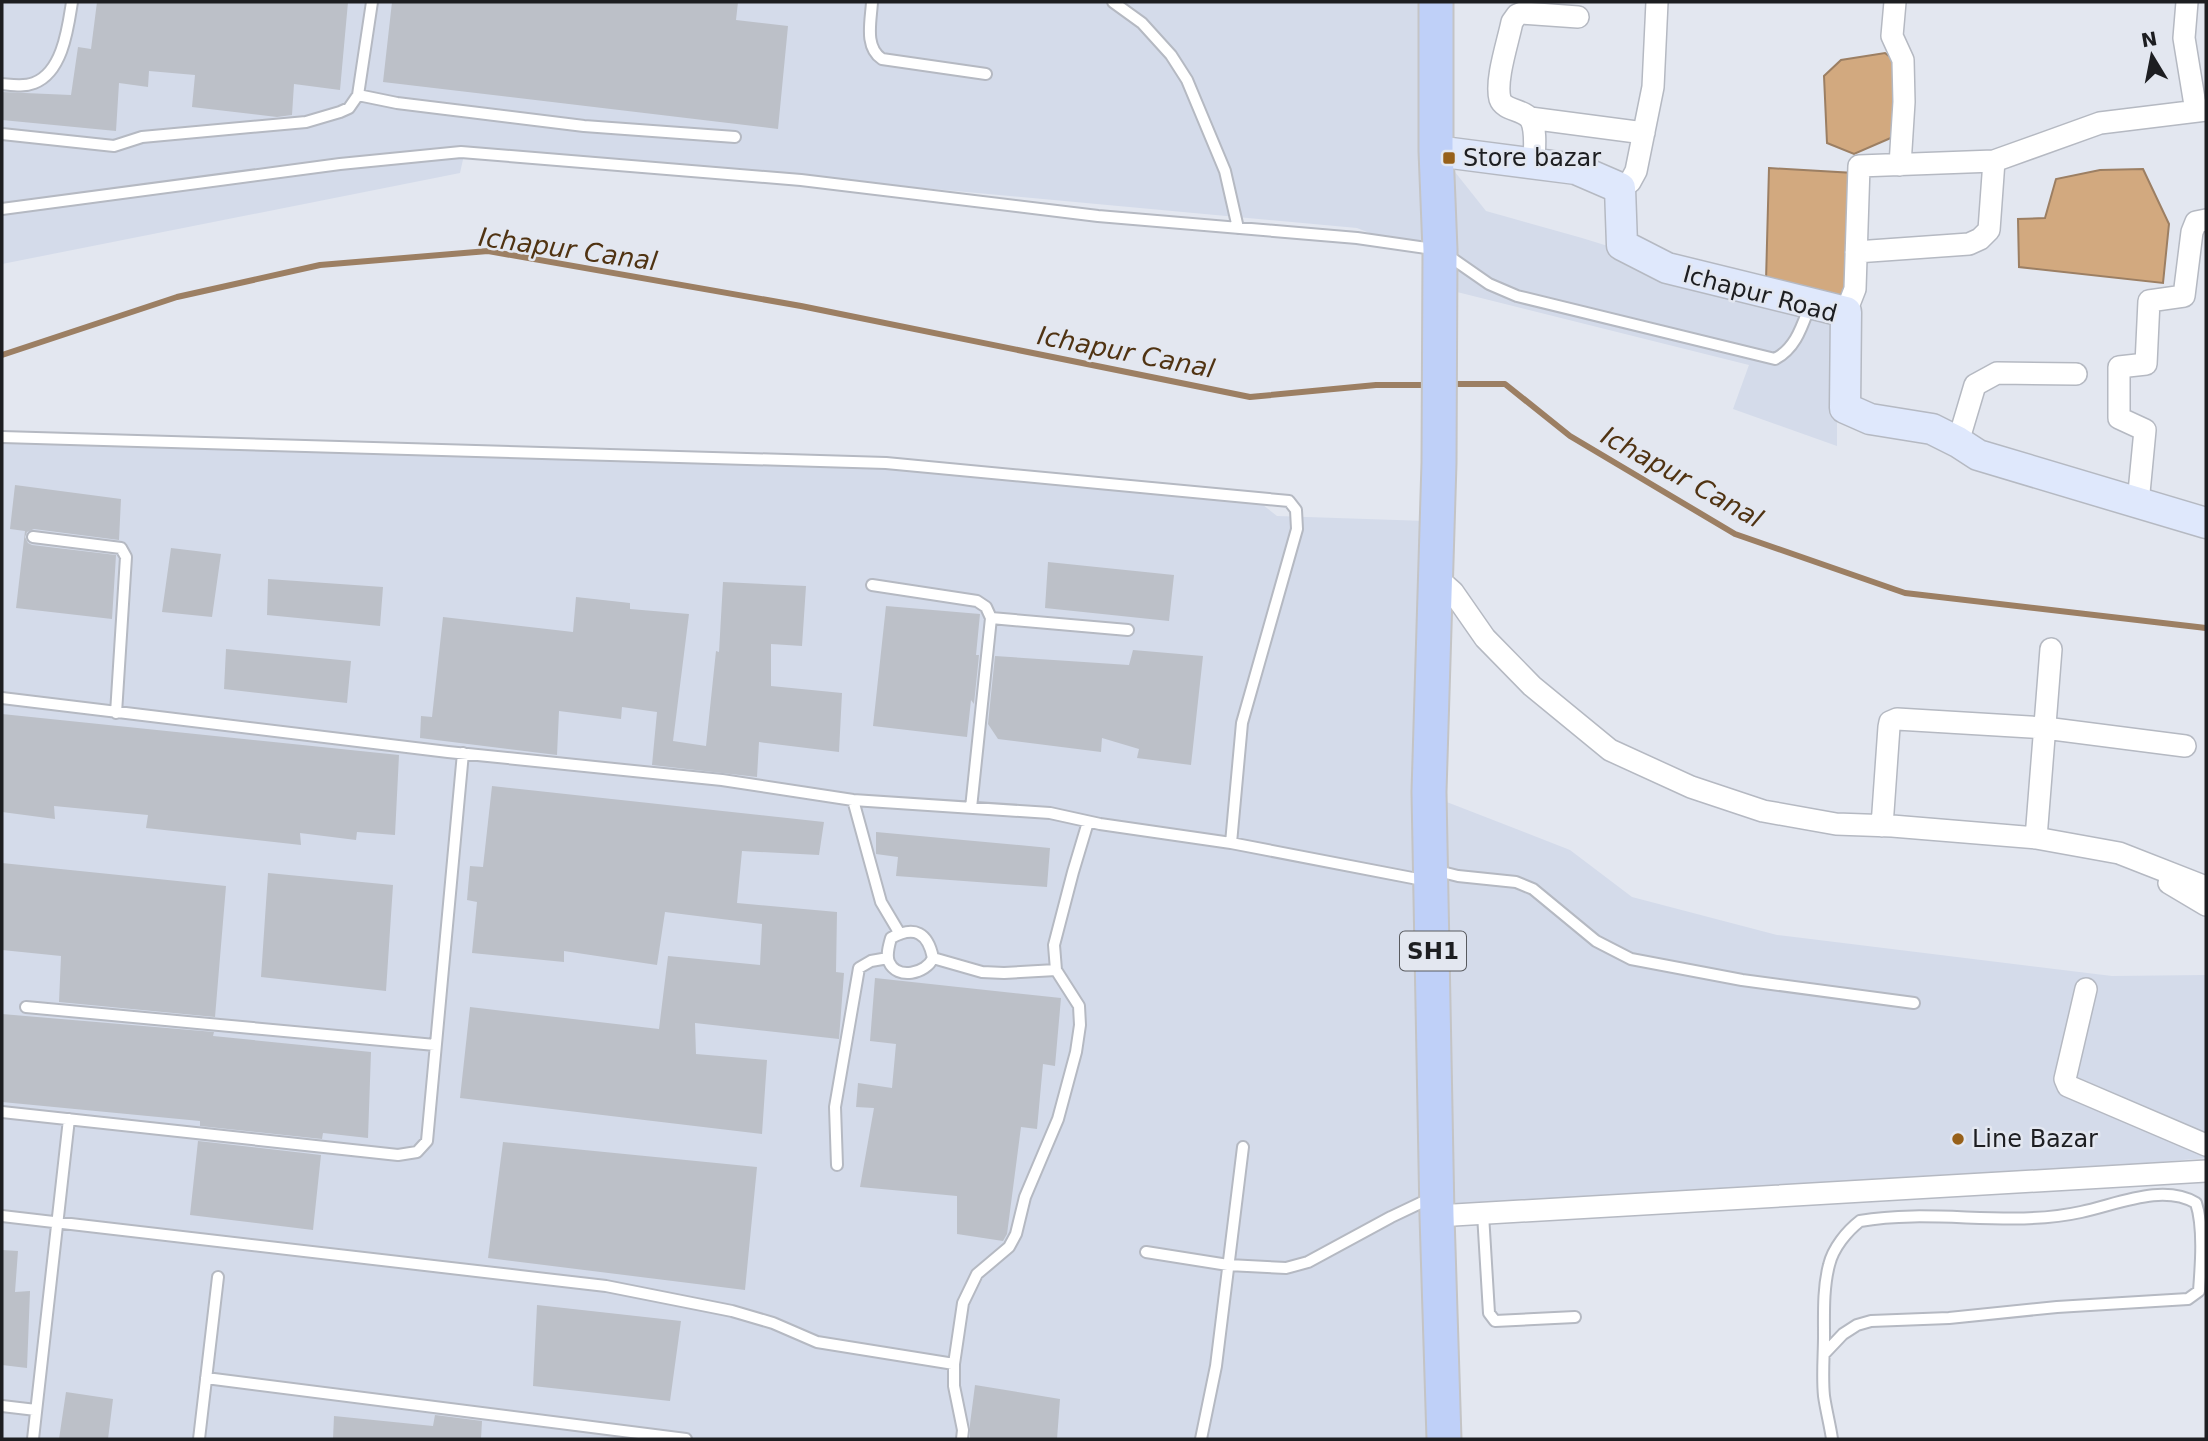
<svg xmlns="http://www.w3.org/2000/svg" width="2208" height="1441" font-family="'DejaVu Sans',sans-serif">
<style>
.built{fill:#d4dbea}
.water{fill:#d2a97f;stroke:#9c7f63;stroke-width:2}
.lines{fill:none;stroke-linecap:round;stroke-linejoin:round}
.stream{stroke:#9c7f63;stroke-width:6}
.building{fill:#bcc0c8}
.lane-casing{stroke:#b5b9c2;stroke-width:14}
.street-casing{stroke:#b5b9c2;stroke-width:24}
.secondary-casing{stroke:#b5b9c2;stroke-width:33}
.primary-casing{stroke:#c4c4c5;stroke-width:37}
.lane{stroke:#fff;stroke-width:10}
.street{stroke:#fff;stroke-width:21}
.secondary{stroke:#dfe8fc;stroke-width:30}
.primary{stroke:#bfd0f8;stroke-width:33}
.poi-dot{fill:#976019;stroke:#e3e7f0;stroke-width:2.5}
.labels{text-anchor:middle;stroke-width:5;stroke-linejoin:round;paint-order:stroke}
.shield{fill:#e3e7f0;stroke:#585a5f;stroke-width:2}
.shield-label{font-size:23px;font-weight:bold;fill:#1d1e21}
.poi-label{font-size:24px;fill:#1d1e21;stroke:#e3e7f0;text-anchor:start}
.street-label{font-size:24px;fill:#1d1e21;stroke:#e3e7f0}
.water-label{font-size:26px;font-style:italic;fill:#503312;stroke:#e3e7f0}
</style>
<rect width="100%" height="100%" fill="#e3e7f0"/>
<path class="built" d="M2,2h1435l-2,257 -78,-31 -891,-82 -6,27 -458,91z
M1451,167l35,44 96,27 255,79v129l-104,-37 16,-44 -296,-74z
M2,440l897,26 359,35 19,15 149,5 12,918h-1436z
M1439,799l131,51 62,47 145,38 335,41 94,-1v183l-291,25 -471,26z"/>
<path class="water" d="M1885,53l9,7 -1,77 -39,17 -27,-11 -3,-67 17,-16z
M1769,168l85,5 -7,113 -9,13 -72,-18z
M2143,169l26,55 -6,59 -144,-16 -1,-48 27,-1 11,-39 44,-9z"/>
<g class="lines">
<path class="stream" d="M2,355l175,-58 143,-32 168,-14 313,55 449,91 126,-12h52
M1450,384h55l65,52 165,98 170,59 301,35"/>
</g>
<path class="building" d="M97,2h251l-8,88 -46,-6 -2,31 -15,2 -85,-10 3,-32 -46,-4 -1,16 -29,-4 -3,48 -114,-11v-28l69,3 7,-48 13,2z
M392,2h346l-2,18 52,6 -10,103 -395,-47z
M15,485l106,14 -2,41 -85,-11 -7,3 -2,5 3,6 4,2 84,10 -4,64 -96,-11 9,-77 -15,-2z
M171,548l50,6 -9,63 -50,-5z
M1048,562l126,13 -5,46 -124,-13z
M268,579l115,8 -3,39 -113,-11z
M723,582l83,4 -4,60 -31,-2v42l71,7 -3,59 -80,-10 -2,35 -105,-12 5,-53 -35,-5 -1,12 -62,-8 -2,44 -137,-17 1,-22 11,1 11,-100 130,15 3,-35 54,6v6l59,5 -16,127 33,5 10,-95 3,1z
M886,606l94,8 -4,41h3l-5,49 -3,-4 -4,37 -94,-11z
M226,649l125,12 -4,42 -123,-14z
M1133,650l70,6 -12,109 -54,-7 2,-9 -37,-11 -1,14 -103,-13 -10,-15 7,-68 134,9z
M2,714l397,41 -4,80 -38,-3 -1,8 -56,-7 1,12 -155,-17 2,-13 -94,-9 1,13 -53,-7z
M492,786l332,36 -5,33 -77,-4 -5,52 100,9 -1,60 8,1 -5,66 -144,-16 1,31 71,6 -5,74 -302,-36 10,-91 189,22 9,-73 92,9 2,-41 -97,-12 -8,53 -93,-14v11l-92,-9 5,-51 -10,-2 3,-34 13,1z
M876,832l174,16 -3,39 -151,-11 2,-19 -22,-3z
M2,863l224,23 -11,131 -156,-15 2,-46 -59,-6z
M268,873l125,12 -7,106 -125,-14z
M875,978l186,20 -6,68 -12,-2 -6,65 -16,-2 -14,107 -4,7 -46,-7v-38l-97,-9 14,-79 -18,-1 2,-24 34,5 4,-44 -26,-3z
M2,1014l212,18 -1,4 158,16 -3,86 -45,-5 -1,6 -122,-13v-5l-198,-19z
M198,1141l123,14 -8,75 -123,-15z
M503,1142l254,25 -12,123 -257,-32z
M2,1250l16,1 -3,41 15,-1 -3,77 -25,-3z
M537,1305l144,16 -11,80 -137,-15z
M975,1385l85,14 -3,40h-87v-15z
M66,1392l47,7 -5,40h-49z
M435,1415l47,6 -1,18h-148l1,-23 99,10z"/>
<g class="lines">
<g class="lane-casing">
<path id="lane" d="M872,2c-1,19 -8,45 10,57l104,15
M1113,2l29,21 29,32 16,25 38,91 13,57
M2,84c11,1 22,3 32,-1 29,-11 34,-56 38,-81
M358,95l39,8 187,23 151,11
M2,134l112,12 28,-9 164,-15 34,-10 9,-4 9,-13 14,-93
M2,209l338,-45 121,-12 340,28 297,36 259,22 83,12 49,34 28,12 258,63c21,-11 27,-33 35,-54
M2,437l884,26 403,38 7,9 1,19 -55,194 -11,120
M33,537l88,11 5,9 -10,156
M872,585l105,16 9,6 5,11 -20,190
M991,618l137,12
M2,698l446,54 274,28 131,20 197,13 50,11 131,19 197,38
M853,800l28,102 19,32
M1434,870l24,6 58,6 17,7 63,52 35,18 111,21 172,23
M933,958c-7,16 -36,22 -44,4 -3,-7 0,-17 2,-24 24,-13 37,-5 42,20l49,14 22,1 52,-3
M26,1007l409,38
M2,1112l396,43 19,-3 10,-11 36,-388
M837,1165l-2,-58 24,-139 12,-7 17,-3
M1483,1214l6,99 6,8 80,-4
M2,1216l604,70 126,25 41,12 44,19 137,22
M1146,1252l82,13 58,3 22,-6 83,-45 40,-19
M1824,1354l19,-20 14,-9 14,-4 78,-3 108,-11 131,-8 11,-8c2,-26 5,-64 -3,-88 -34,-20 -80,2 -115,9 -72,16 -148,-4 -221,9 -13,10 -27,27 -31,44 -6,23 -5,48 -5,71 0,20 -2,40 0,60 2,14 6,29 8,43
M206,1378l480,61
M2,1406l34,4
M33,1439l36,-320
M199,1439l19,-162
M962,1439l1,-9 -9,-44v-22l9,-61 14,-29 32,-27 7,-13 9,-37 33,-78 18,-67 4,-27 -1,-19 -23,-36 -2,-25 19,-73 15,-50
M1201,1439l15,-73 27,-219"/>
</g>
<g class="street-casing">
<path id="street" d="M1895,2l-3,34 11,24 1,42 -4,63
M2187,2l-3,36 12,73
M1530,118l114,15
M1534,164c0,-13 3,-32 -3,-44 -7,-11 -27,-9 -31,-21 -5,-19 8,-57 12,-77l5,-7 5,-2 56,4
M1620,188l10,-6 6,-11 17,-84 4,-85
M1856,252l113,-8 11,-5 9,-9 5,-69
M1846,312l9,-23 4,-123 135,-5 106,-38 106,-13
M1958,442l17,-57 22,-12 79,1
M2138,503l7,-73 -26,-12v-51l27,-3 3,-63 35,-5 8,-64 4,-10 10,-2
M1435,576l18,16 32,46 47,48 78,64 81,37 72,24 73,13 56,2 144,12 83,15 87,34
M1882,826l7,-99 1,-5 7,-3 148,9 140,18
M2036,838l15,-189
M2169,883l37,22
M2086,989l-21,90 3,7 138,59
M1437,1216l769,-45"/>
</g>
<g class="secondary-casing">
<path id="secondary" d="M1436,151l140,18 44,19 2,57 45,23 179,44 -1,96 25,11 62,10 26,13 20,13 228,68"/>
</g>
<g class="primary-casing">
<path id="primary" d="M1436,2v149l4,99 -1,213 -10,329 8,424 7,223"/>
</g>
<use href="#lane" class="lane"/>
<use href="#street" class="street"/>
<use href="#secondary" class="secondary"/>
<use href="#primary" class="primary"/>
</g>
<g class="poi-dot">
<rect x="1442" y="151" width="14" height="14" rx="3.5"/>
<circle cx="1958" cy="1139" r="7"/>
</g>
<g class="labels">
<rect class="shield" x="1400" y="931.5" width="66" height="39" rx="5"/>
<g class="shield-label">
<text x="1433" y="959">SH1</text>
</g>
<g class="poi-label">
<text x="1463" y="166">Store bazar</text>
<text x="1972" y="1147">Line Bazar</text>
</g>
<g class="street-label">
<text transform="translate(1760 294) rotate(15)" y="8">Ichapur Road</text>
</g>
<g class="water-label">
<text transform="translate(568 249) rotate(8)" y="9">Ichapur Canal</text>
<text transform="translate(1126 352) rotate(11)" y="9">Ichapur Canal</text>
<text transform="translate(1682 477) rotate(29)" y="9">Ichapur Canal</text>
</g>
</g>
<rect width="2208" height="1441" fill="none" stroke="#1d1e21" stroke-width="7"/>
<g transform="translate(2152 56) rotate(350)" stroke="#e3e7f0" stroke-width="5" paint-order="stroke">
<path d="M0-5L12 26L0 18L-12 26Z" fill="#1d1e21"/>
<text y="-10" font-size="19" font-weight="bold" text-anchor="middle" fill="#1d1e21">N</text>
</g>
</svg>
